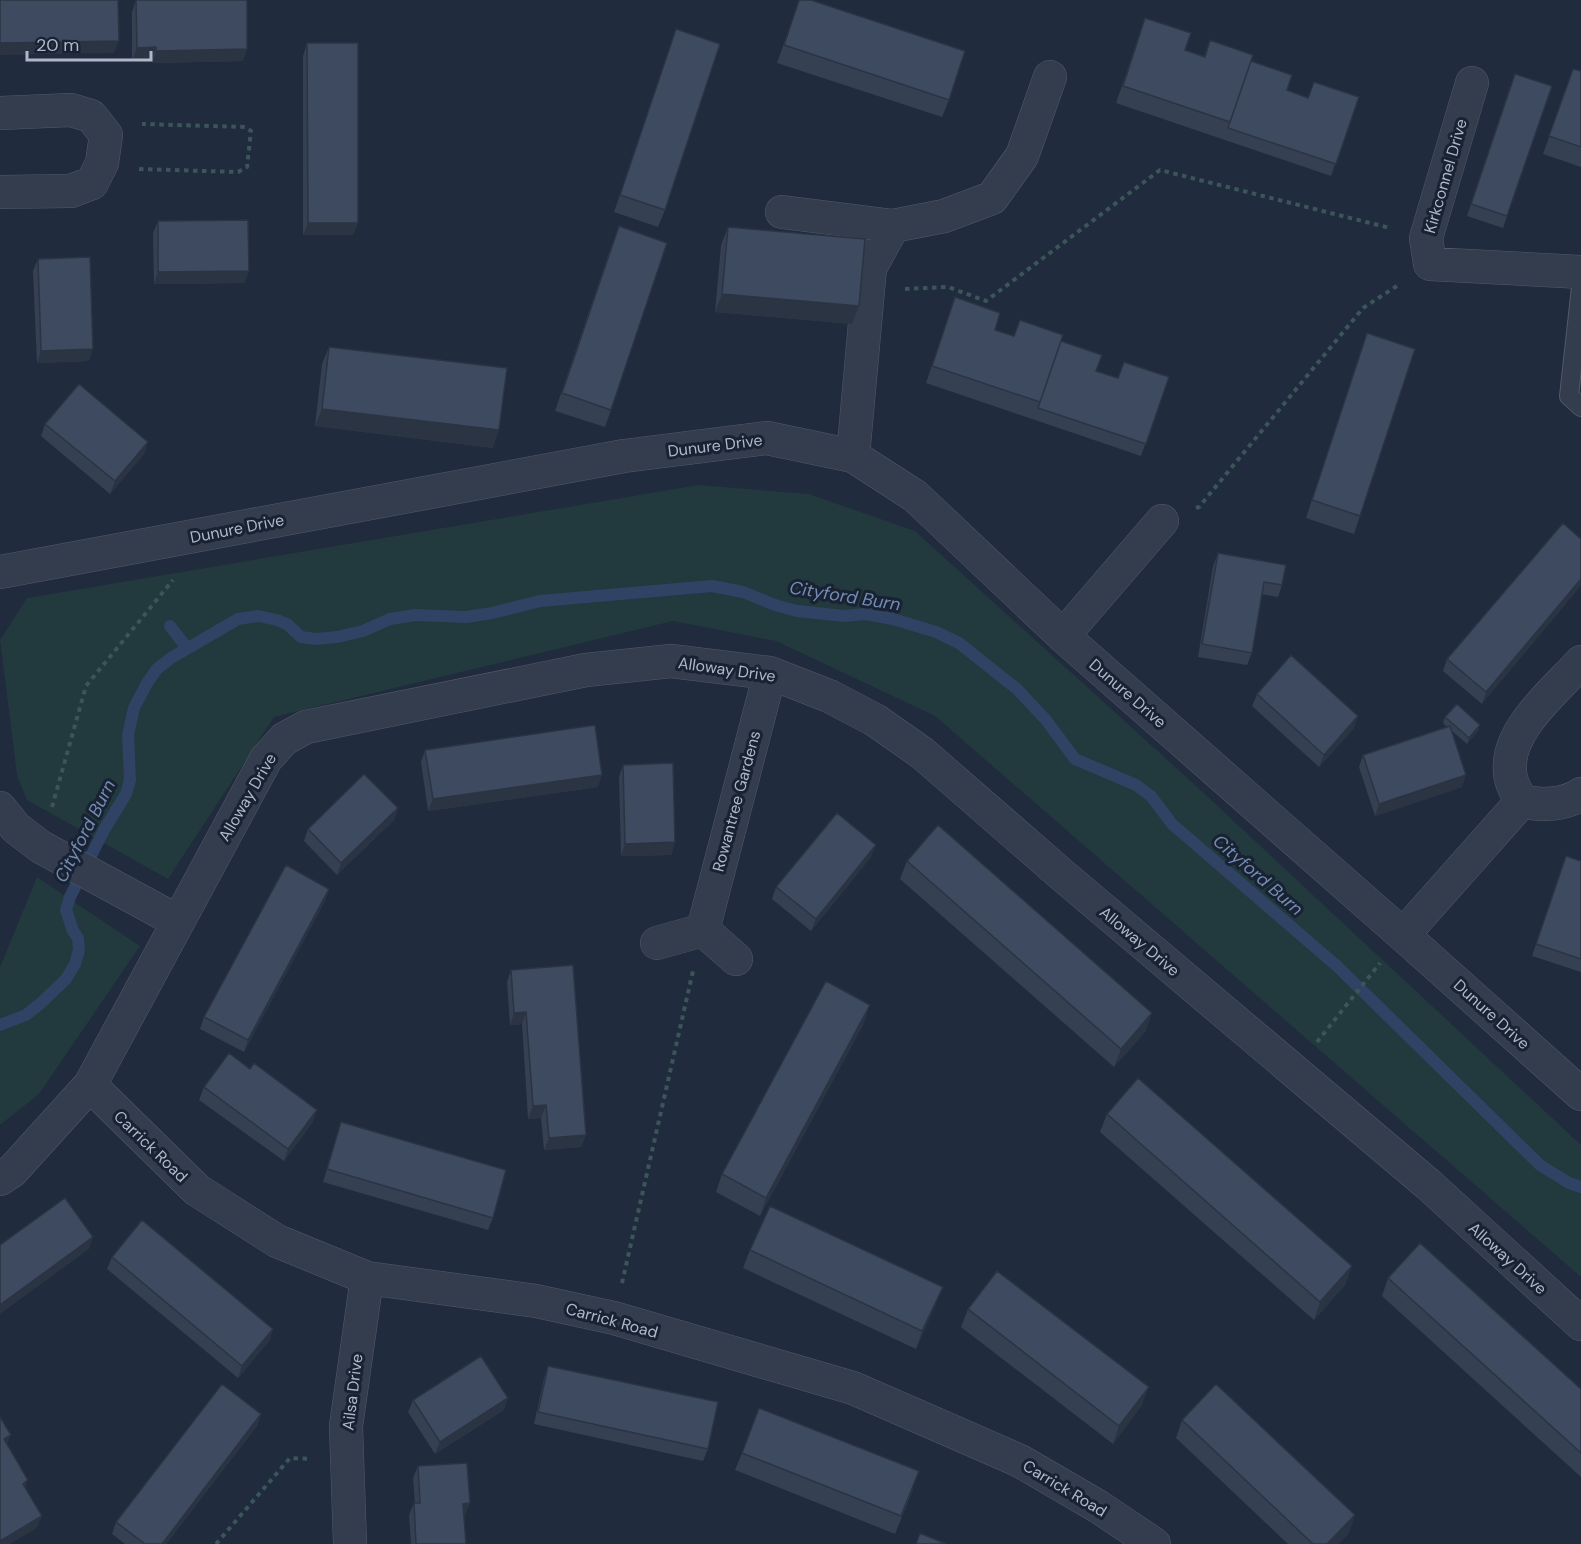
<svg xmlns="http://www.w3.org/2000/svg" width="1581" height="1544" font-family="'DM Sans',sans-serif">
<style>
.green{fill:#22393e}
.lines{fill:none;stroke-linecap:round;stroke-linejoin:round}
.stream{stroke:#304364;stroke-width:12}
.lane-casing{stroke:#525a6b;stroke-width:20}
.street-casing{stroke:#525a6b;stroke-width:34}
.path{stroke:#3c5558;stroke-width:4;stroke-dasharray:4.5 4.5;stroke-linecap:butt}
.lane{stroke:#343d4d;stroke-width:18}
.street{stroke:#343d4d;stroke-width:33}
.wall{fill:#354053}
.shaded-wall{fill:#2b3443}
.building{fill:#3e4a60;stroke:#2b3443;stroke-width:1.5}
.labels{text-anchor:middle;stroke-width:6;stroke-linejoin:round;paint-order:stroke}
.street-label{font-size:16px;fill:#afb7c9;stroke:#192232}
.water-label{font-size:18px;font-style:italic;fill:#748cb4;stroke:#192232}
</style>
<rect width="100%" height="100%" fill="#202b3d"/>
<path class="green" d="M699,485l110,9 106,37 280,254 386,360v132l-646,-561 -159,-75 -103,-20 -399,96 -106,162 -141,-79 -10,-25 -17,-135 27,-42z
M37,877l103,69 -101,148 -39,31v-158z"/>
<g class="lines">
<path class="stream" d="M170,626l17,22
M0,1025l26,-10 15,-12 25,-24 9,-15 4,-14 -1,-12 -5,-7 -7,-21 4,-13 34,-67 22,-36 4,-14 -2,-45 6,-27 13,-25 10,-14 14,-11 67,-39 20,-3 19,4 10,4 14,13 15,2 21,-2 26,-6 27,-12 25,-4 51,2 26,-4 48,-12 172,-15 31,6 32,13 22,6 47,5 21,-2 28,5 43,13 23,11 58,46 29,31 29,39 61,26 15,11 21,28 166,143 202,198 29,18 12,4"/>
<g class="lane-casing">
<path id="lane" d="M1581,287l-12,109 12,11"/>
</g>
<g class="street-casing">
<path id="street" d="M1472,83l-46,155 4,26 151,8
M0,113l71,-3 20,6 15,19 -4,28 -10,20 -21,8 -71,1
M782,212l111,14
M853,456l17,-188 23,-42 51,-10 48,-18 30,-42 28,-79
M0,572l624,-116 143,-18 86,18 62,40 148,140 340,299 178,159
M1063,636l99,-115
M1581,662c-25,28 -75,68 -71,109 0,11 6,21 12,30 18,5 43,4 59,-7
M0,808l16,20 25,19 136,74
M703,930l67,-257
M1403,935l119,-134
M657,943l46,-13 33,29
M90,1085l107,105 80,51 90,37 169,23 78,17 239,70 167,73 79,46 55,37
M0,1179l12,-8 78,-86 176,-326 18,-20 22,-12 280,-57 85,-9 99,12 59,23 46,24 47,33 139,121 368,311 152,139
M350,1544l-4,-118 21,-148"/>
</g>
<path class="path" d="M139,169l99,3 9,-5 4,-36 -6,-4 -103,-3
M905,289l43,-2 38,14 174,-131 230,58
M1196,508l3,-1 164,-199 37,-24
M52,807l34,-121 87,-106
M1317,1042l63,-79
M622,1283l71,-312
M216,1544l74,-86 21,1"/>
<use href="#lane" class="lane"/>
<use href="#street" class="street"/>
</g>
<path class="wall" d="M136,0l107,61 -91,2v-3h-20v-48z
M799,0l150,100 -7,17 -165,-54z
M1145,18l40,32 19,6 6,-16 41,21 36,29 21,8 51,-1 -28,79 -215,-73z
M676,30l-11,180 -7,17 -44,-15z
M307,43l51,180 -5,12h-50v-179z
M1573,69l8,2v96l-38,-13z
M1510,86h42l-49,142 -36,-12z
M158,221l91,50 -5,12 -90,1 -1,-51z
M728,227l131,79 -7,18 -137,-12 6,-67z
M612,244l-1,166 -6,17 -50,-16z
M38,259l51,102 -52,2 -4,-92z
M955,297l40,33 19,6 6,-16 41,21 35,30 22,7 51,-1 -28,79 -215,-73z
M1367,333l-7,183 -6,18 -48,-16z
M329,347l164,101 -178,-22 7,-62z
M45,424l103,18 -4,12 -34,40 -69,-58z
M1581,539l-99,165 -39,-33 4,-12z
M1218,553l64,32 -4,12 -17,-3 -9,59 -5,12 -49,-8 15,-91z
M1257,694l97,34 -35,39 -67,-61z
M1445,717l35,8 -2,6 -11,13 -15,-13 10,56 -87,29 -16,-49 4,-12 84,-28 -4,-4z
M425,750l173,37 -170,24 -7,-49z
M623,765l52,77 -4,13 -50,1 -2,-79z
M398,808l-4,12 -57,55 -33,-34 4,-12z
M1566,856l15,5v111l-49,-16z
M871,857l-60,74 -39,-32 4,-12z
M907,861l239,170 -32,36 -214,-188z
M329,889l-4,12 -81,151 -44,-23 4,-12z
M511,970l75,165 -5,12 -37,3 -3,-32 -13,1 -6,-95 -12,1 -3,-43z
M864,1023l-104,193 -44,-24 6,-18z
M204,1087l109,35 -29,39 -85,-61z
M1107,1114l239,170 -32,36 -214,-188z
M341,1122l152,96 -5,12 -165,-48z
M750,1250l186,54 -20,45 -173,-81z
M112,1257l161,72 -4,12 -31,37 -131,-109z
M1388,1278l193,111v88l-199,-181z
M968,1309l174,96 -29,39 -152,-117z
M548,1366l160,83 -5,12 -169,-37 10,-46z
M413,1400l91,10 -69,44 -27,-42z
M261,1414l-4,12 -91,118h-41l-13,-10 4,-12z
M1182,1420l167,113 -11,11h-50l-112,-106z
M742,1453l171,36 -18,45 -160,-64z
M418,1466l52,37 -5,12h-1l2,29h-55l-2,-29 5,-12h1l-2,-25z"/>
<path class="shaded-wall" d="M119,41l-5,12 -114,2v-12z
M156,47l-4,13h-20l5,-12z
M247,49l-4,12 -91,2 4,-12z
M308,223h50l-5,12h-50z
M249,271l-5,12 -90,1 4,-12z
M722,294l137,12 -7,18 -137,-12z
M93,349l-4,12 -52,2 4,-12z
M322,409l177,21 -6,18 -178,-22z
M148,442l-4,12 -34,40 5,-13z
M1581,579v7l-99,118 4,-12z
M1358,716l-4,12 -35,39 5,-12z
M1480,725l-2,6 -11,13 2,-6z
M602,775l-4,12 -170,24 5,-12z
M1466,775l-4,12 -87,29 4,-12z
M398,808l-4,12 -57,55 4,-12z
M675,842l-4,13 -50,1 4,-12z
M876,845l-5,12 -60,74 5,-12z
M329,889l-4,12 -81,151 4,-12z
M870,1005l-6,18 -104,193 6,-18z
M526,1012l-4,12 -12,1 4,-12z
M1152,1013l-6,18 -32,36 7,-18z
M546,1105l-5,13 -13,1 5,-13z
M317,1110l-4,12 -29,39 4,-12z
M586,1135l-5,12 -37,3 5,-12z
M93,1237l-4,12 -89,65v-9z
M1352,1266l-6,18 -32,36 6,-18z
M943,1287l-7,17 -20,45 6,-18z
M273,1329l-4,12 -31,37 4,-12z
M1149,1387l-7,18 -29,39 6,-18z
M508,1398l-4,12 -69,44 5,-12z
M261,1414l-4,12 -91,118h-4z
M11,1435l-5,12 -2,-8z
M28,1480l-4,12 -1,-8z
M470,1503l-5,12 -7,1 5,-12z
M1355,1515l-6,18 -11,11h-11z
M42,1516l-5,12 -27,16h-10v-3z"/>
<path class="building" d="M0,0h118l1,41 -119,2z
M136,0h111v49l-91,2v-4l-19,1z
M799,0h12l154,51 -16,49 -165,-55z
M1145,18l46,15 -6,17 20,7 5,-17 43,15 -23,67 -107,-36z
M676,29l44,15 -55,166 -45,-15z
M307,43h51v180h-50z
M1251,61l41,14 -5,15 21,8 6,-16 45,15 -23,67 -108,-36z
M1573,69l8,2v76l-32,-11z
M1515,74l37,12 -45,130 -36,-12z
M248,220l1,51 -91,1v-51z
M619,226l48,17 -56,167 -49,-17z
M728,227l137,12 -6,67 -137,-12z
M90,257l3,92 -52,2 -3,-92z
M955,297l45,16 -5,17 19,6 6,-16 43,15 -23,67 -108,-36z
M1367,333l48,16 -55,167 -48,-16z
M1061,341l41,14 -6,16 22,7 6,-16 45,15 -23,67 -108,-36z
M329,347l178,21 -8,62 -177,-21z
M79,384l69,58 -33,39 -70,-57z
M1563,523l18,16v40l-95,113 -39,-33z
M1218,553l68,12 -4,20 -18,-3 -12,71 -50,-9z
M1291,655l67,61 -34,39 -67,-61z
M1457,704l23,21 -11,13 -24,-21z
M595,725l7,50 -169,24 -8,-49z
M1450,726l16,49 -87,29 -16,-49z
M673,763l2,79 -50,2 -2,-79z
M364,774l34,34 -57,55 -33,-34z
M837,813l39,32 -60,74 -40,-32z
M938,825l214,188 -31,36 -214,-188z
M1566,856l15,5v98l-45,-15z
M286,865l43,24 -81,151 -44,-23z
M573,965l13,170 -37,3 -3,-33 -13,1 -7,-94 -12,1 -3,-43z
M826,981l44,24 -104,193 -44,-24z
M229,1053l21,16 4,-6 63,47 -29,39 -84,-62z
M1138,1078l214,188 -32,36 -213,-188z
M341,1122l165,48 -13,48 -166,-49z
M65,1198l28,39 -93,68v-60z
M770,1206l173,81 -21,44 -172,-81z
M142,1220l131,109 -31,37 -130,-109z
M1420,1243l161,146v64l-193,-175z
M997,1271l152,116 -30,39 -151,-117z
M481,1356l27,42 -68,44 -27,-42z
M548,1366l170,36 -10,47 -170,-37z
M222,1384l39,30 -99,130h-17l-29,-22z
M1216,1384l139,131 -28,29h-14l-131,-124z
M759,1408l160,63 -18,45 -159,-63z
M0,1417l11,18 -7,4 24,41 -5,4 19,32 -42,25z
M467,1463l3,40 -7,1 3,40h-50l-2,-41h6l-2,-37z
M920,1533l26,11h-30z"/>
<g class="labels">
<g class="street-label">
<text transform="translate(1445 176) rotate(-74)" y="6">Kirkconnel Drive</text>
<text transform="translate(715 445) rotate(-7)" y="6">Dunure Drive</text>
<text transform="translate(237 528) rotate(-11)" y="6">Dunure Drive</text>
<text transform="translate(727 669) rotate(8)" y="6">Alloway Drive</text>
<text transform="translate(1128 693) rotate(41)" y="6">Dunure Drive</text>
<text transform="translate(247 797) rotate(-60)" y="6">Alloway Drive</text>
<text transform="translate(736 801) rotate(-75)" y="6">Rowantree Gardens</text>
<text transform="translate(1140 941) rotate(40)" y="6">Alloway Drive</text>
<text transform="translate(1492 1014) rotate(42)" y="6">Dunure Drive</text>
<text transform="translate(151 1146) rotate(44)" y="6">Carrick Road</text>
<text transform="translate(1508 1258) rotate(42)" y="6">Alloway Drive</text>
<text transform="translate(612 1320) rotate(15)" y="6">Carrick Road</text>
<text transform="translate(352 1392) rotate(-83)" y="6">Ailsa Drive</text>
<text transform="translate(1065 1488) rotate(31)" y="6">Carrick Road</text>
</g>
<g class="water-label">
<text transform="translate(845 596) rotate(9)" y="6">Cityford Burn</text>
<text transform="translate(85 831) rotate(-63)" y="6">Cityford Burn</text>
<text transform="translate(1258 875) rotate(41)" y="6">Cityford Burn</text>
</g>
</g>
<path d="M27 51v9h124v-9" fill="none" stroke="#afb7c9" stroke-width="3"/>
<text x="36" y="51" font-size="18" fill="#afb7c9" stroke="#192232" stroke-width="4.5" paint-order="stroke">20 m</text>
</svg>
